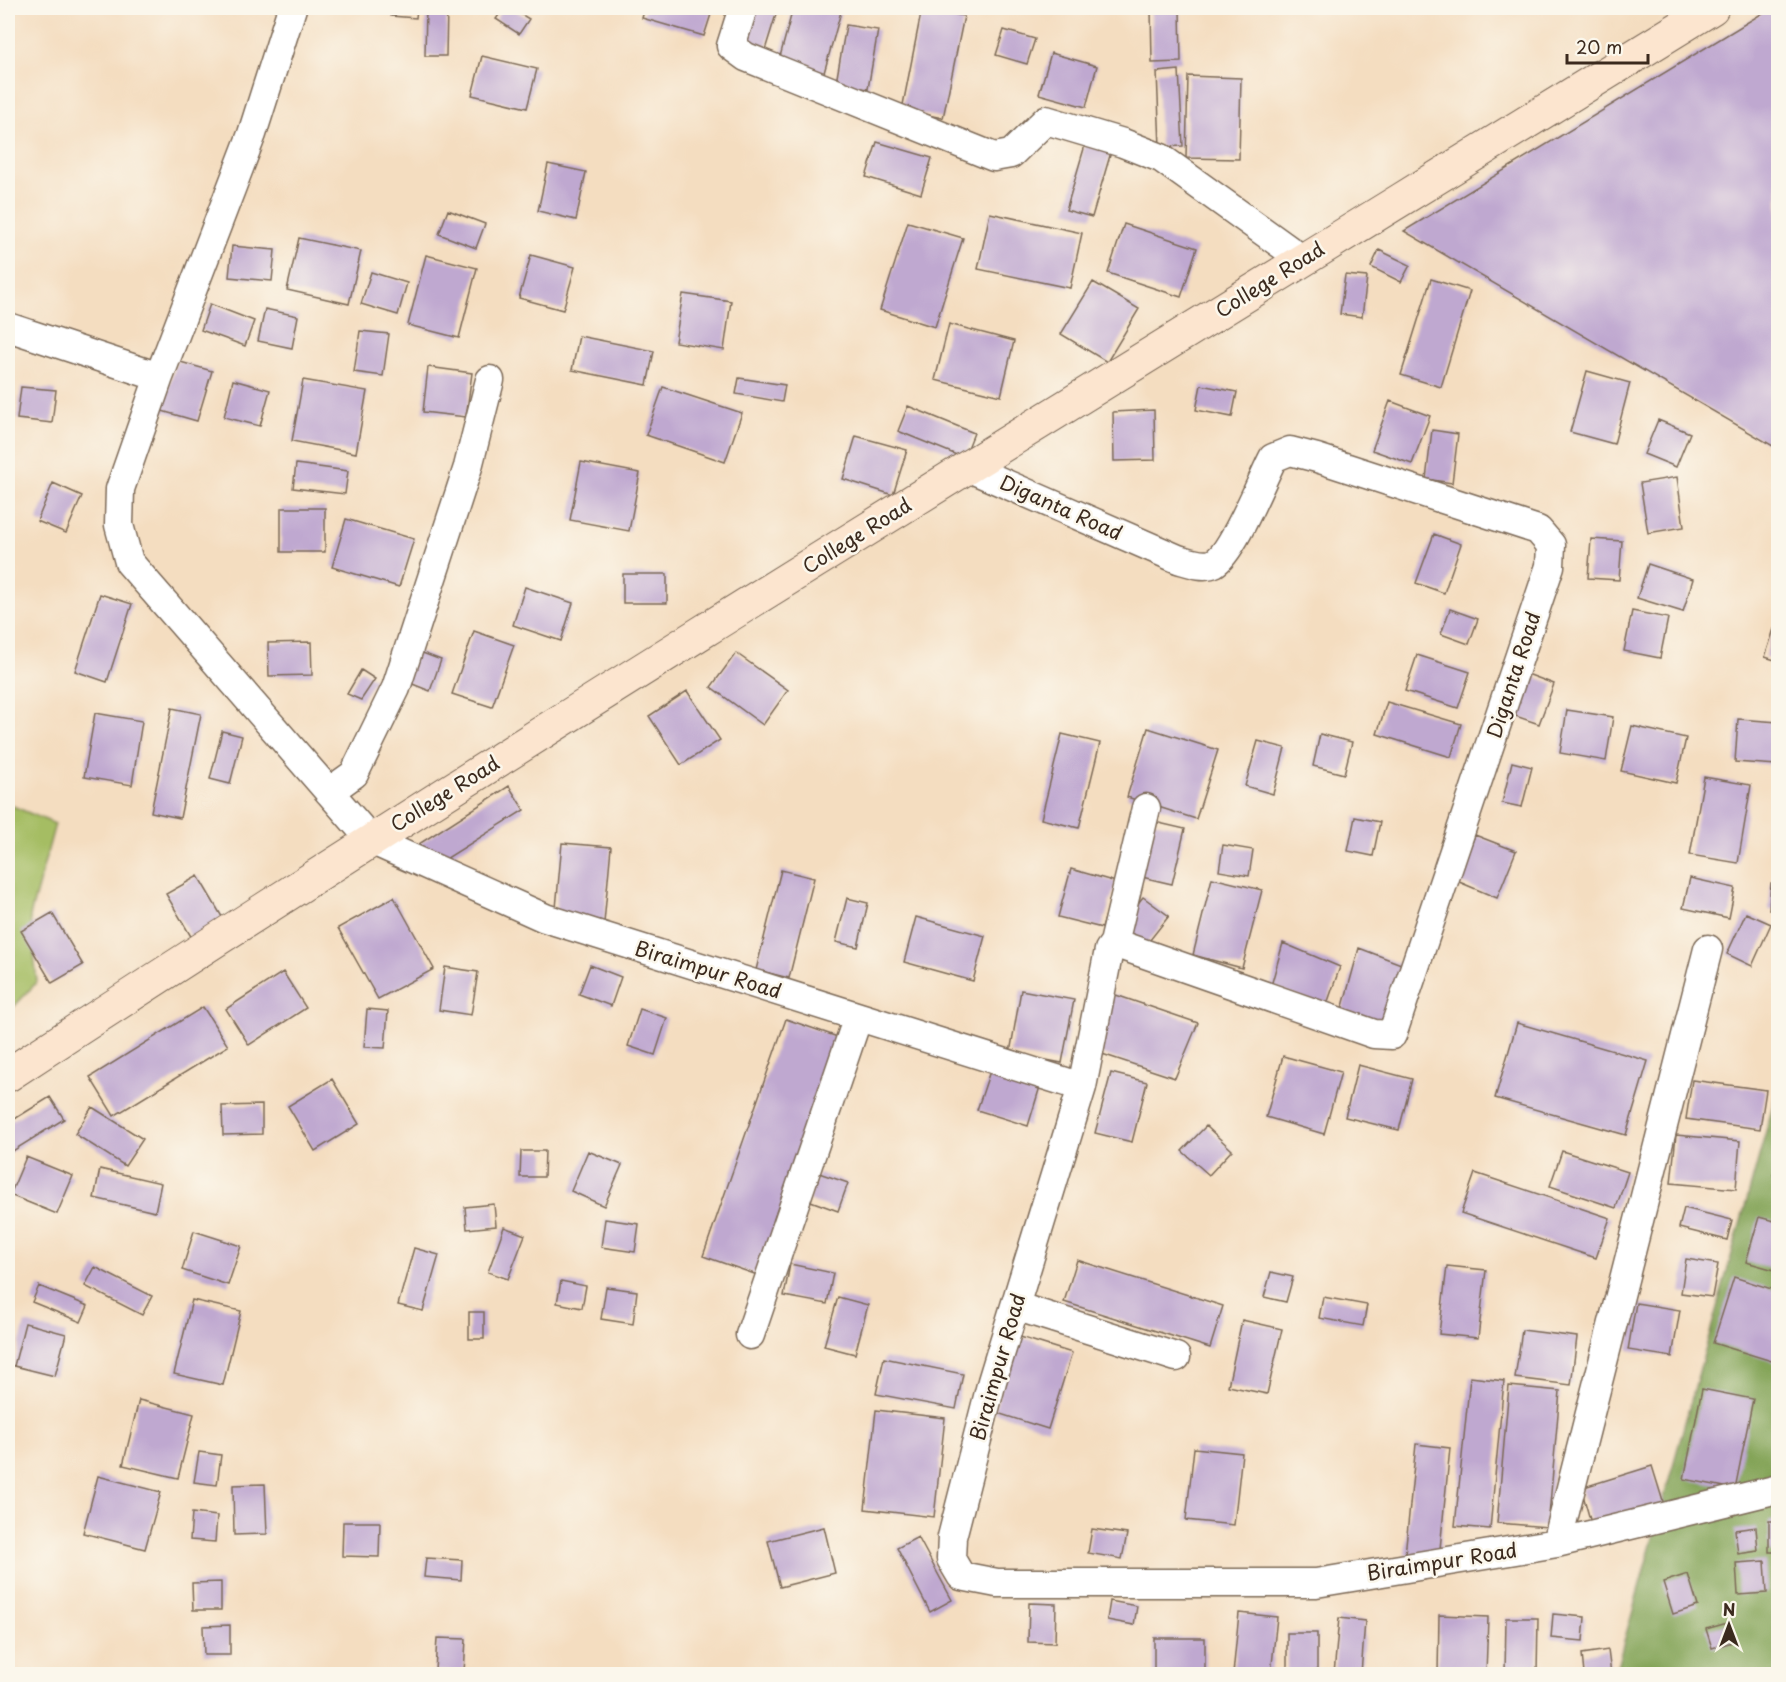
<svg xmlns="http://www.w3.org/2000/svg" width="1786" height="1682" font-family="'Playpen Sans',sans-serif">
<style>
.green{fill:#a5bd63;stroke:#707440;stroke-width:1.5}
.forest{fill:#84a459;stroke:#60673c;stroke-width:1.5}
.building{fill:#bfa8d0}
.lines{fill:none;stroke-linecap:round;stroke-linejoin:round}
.minor-casing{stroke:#7c6957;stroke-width:31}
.secondary-casing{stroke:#7c6957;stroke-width:35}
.minor{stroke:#fff;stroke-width:28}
.secondary{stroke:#fce5cf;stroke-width:33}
.labels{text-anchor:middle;stroke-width:5;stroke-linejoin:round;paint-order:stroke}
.street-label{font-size:20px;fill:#3b2a1e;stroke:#fbf7ec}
</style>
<rect width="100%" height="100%" fill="#fbf7ec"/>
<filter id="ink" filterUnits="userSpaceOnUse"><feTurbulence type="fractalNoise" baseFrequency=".0167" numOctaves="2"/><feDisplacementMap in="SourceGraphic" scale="12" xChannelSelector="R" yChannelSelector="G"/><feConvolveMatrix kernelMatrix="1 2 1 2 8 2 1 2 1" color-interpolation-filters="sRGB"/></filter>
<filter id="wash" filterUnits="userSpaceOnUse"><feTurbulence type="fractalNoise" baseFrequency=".008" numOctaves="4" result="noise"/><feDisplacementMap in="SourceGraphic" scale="24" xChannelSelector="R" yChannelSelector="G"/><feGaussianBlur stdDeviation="1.35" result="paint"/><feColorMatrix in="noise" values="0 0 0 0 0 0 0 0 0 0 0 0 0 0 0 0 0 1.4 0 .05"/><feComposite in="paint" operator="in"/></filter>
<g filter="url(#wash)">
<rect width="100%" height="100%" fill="#f4ddc0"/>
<path class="green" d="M8,804l47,20 -25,92 7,66 -29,31z"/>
<path class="forest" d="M1778,1088v586h-163z"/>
<g id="blocks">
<path class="building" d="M392,8h25l-1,10 -25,-2z
M426,8h21l-1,48h-21z
M504,8h7l18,11 -10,15 -23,-15z
M645,8h68l-9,28 -62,-18z
M757,8h21l-13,42 -19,-5z
M793,8h49l-20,72 -45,-12z
M922,8l42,8 -21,102 -41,-8z
M1151,8h29l1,54 -29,1z
M1771,8h7v441l-374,-218z
M846,25l32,5 -10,59 -32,-6z
M1004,30l31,9 -8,25 -31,-9z
M1051,53l46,13 -11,41 -47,-13z
M482,56l55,13 -10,39 -55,-13z
M1179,70l4,76 -23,1 -3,-75z
M1188,76l53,2 -2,81 -53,-1z
M877,142l55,16 -11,36 -55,-17z
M1085,145l26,7 -19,65 -26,-7z
M548,164l38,8 -10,48 -38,-9z
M448,210l37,14 -9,24 -37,-14z
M990,213l92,20 -12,55 -92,-19z
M908,222l55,16 -28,89 -55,-17z
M1124,224l73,24 -16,49 -73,-24z
M299,238l62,13 -12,53 -62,-14z
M232,246l43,4 -3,31 -43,-4z
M1379,250l31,15 -9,17 -30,-15z
M426,255l51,13 -18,70 -51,-13z
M531,255l44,12 -12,43 -44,-12z
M371,272l36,11 -9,32 -37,-11z
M1345,275l22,2 -5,40 -22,-3z
M1431,279l39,12 -29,96 -40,-12z
M1093,282l46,27 -32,53 -46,-28z
M683,294l48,7 -7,49 -49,-8z
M210,304l44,17 -9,25 -44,-16z
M265,309l33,7 -6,32 -34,-7z
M949,324l65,17 -13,55 -66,-16z
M360,331l29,3 -6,42 -29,-4z
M579,336l75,15 -7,34 -75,-15z
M177,361l35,10 -15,50 -35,-10z
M428,367l44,6 -6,44 -43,-5z
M1587,371l43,12 -16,61 -44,-12z
M739,378l46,7 -3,17 -46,-8z
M233,380l37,10 -10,36 -36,-9z
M303,380l64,11 -11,62 -64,-12z
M1201,385l36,7 -5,25 -36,-7z
M21,387l35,3 -4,33 -35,-4z
M663,387l79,26 -17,49 -79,-27z
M1390,401l40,15 -18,48 -40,-14z
M908,406l66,27 -10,25 -66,-27z
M1154,410l1,50 -41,1 -1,-49z
M1658,420l32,13 -14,34 -32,-13z
M1432,430l26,4 -6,49 -26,-4z
M856,436l51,14 -14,45 -50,-16z
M581,462l59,11 -11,58 -59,-11z
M296,464l52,7 -3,23 -52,-6z
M1677,477l7,50 -36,6 -8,-50z
M53,483l29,13 -16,37 -29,-12z
M281,508h44v44h-44z
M346,519l68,20 -15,48 -67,-20z
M1434,534l27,10 -17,49 -28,-10z
M1591,539l31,2 -3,39 -31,-2z
M1648,564l45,15 -10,33 -46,-14z
M623,574h44v29h-44z
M525,587l48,16 -12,38 -48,-16z
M100,594l32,10 -25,78 -32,-11z
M1450,609l28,10 -9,25 -28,-10z
M1632,611l36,7 -8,40 -36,-7z
M1774,629l4,1v31l-13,-4z
M474,631l40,14 -22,62 -40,-13z
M311,642l1,33 -43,1 -1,-33z
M412,649l29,11 -11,31 -30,-12z
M736,653l52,37 -25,35 -52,-38z
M1417,655l53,17 -12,36 -53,-17z
M361,670l14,9 -14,21 -14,-6z
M1522,672l32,12 -15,40 -32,-11z
M687,691l33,49 -39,25 -32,-49z
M1387,702l74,22 -10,33 -74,-23z
M172,708l29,6 -21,104 -29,-6z
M1567,710l46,7 -7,44 -46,-8z
M95,713l47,8 -10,64 -48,-8z
M1738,719l40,3 -1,43 -42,-3z
M1632,726l54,12 -10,45 -55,-12z
M1148,728l70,22 -22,69 -69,-22z
M222,731l20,5 -12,48 -20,-5z
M1062,734l38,9 -21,85 -38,-9z
M1320,734l32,8 -8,32 -31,-8z
M1258,741l27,7 -12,46 -28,-8z
M1512,762l20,5 -10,40 -20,-4z
M1704,777l47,8 -13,78 -48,-8z
M509,786l15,24 -91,57 -14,-23z
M1355,817l25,5 -7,34 -25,-5z
M1146,820l39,9 -13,55 -39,-9z
M1475,835l41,16 -19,47 -40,-17z
M562,843l49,4 -7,76 -49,-4z
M1223,845l30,5 -4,26 -30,-5z
M1071,869l45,13 -14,46 -44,-11z
M781,870l33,8 -25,100 -33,-8z
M198,876l30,51 -32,18 -30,-51z
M1212,878l50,12 -20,78 -49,-13z
M1690,878l45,10 -6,30 -46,-10z
M1771,883h7v27h-9z
M394,897l40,72 -56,30 -40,-71z
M1143,897l26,19 -23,29 -26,-19z
M847,898l21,5 -10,44 -22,-5z
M52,913l31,52 -31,18 -31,-52z
M1746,913l25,11 -19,42 -25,-12z
M916,917l69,19 -12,45 -69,-19z
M1283,943l57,24 -14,40 -55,-21z
M1359,948l42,16 -16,59 -43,-13z
M590,965l31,12 -10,29 -32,-12z
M445,967l33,5 -7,43 -32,-5z
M283,972l23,36 -57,37 -23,-36z
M1021,990l53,10 -12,63 -52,-10z
M1113,994l85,29 -23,55 -79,-26z
M203,1007l25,39 -114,70 -24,-39z
M367,1009l21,2 -3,37 -21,-1z
M640,1009l27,9 -12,37 -27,-9z
M786,1019l63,22 -83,237 -63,-22z
M1517,1023l131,38 -22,74 -131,-37z
M1283,1056l58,16 -17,62 -58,-17z
M992,1065l50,15 -14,46 -51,-16z
M1358,1065l54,14 -13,51 -54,-13z
M1111,1073l36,9 -15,60 -37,-9z
M332,1079l27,45 -44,27 -27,-45z
M1692,1080l74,10 -6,39 -74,-10z
M50,1097l14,22 -56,35v-31z
M262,1105v29l-39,1 -1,-29z
M92,1107l51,32 -18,27 -50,-32z
M1206,1126l26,24 -23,25 -27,-24z
M1676,1135l64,6 -4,48 -65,-6z
M521,1151h24l-1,26h-24z
M588,1151l34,14 -18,41 -33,-15z
M1562,1151l66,21 -12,36 -66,-22z
M1778,1155v21l-5,-1z
M26,1157l47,19 -16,38 -47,-19z
M100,1169l61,14 -6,29 -61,-14z
M819,1173l29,10 -10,28 -30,-11z
M1475,1173l135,45 -14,40 -135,-45z
M494,1204l2,22 -29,3 -2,-22z
M1684,1208l48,12 -5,20 -48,-12z
M1759,1217l19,5v49l-32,-9z
M605,1219l34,5 -4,28 -34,-5z
M504,1227l21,8 -17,44 -20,-7z
M194,1231l47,15 -13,39 -46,-15z
M414,1248l25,7 -16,56 -25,-6z
M1686,1259l32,5 -6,33 -31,-4z
M1077,1260l146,46 -13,42 -146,-46z
M790,1264l43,9 -6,31 -43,-8z
M1447,1266l39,4 -8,68 -39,-4z
M95,1267l57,29 -10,19 -57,-29z
M1271,1272l22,5 -7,25 -22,-5z
M1734,1277l44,14v72l-65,-20z
M561,1281l25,5 -4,22 -25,-5z
M39,1286l49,20 -7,16 -49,-20z
M606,1287l31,4 -4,33 -32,-5z
M838,1297l30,8 -13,49 -31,-8z
M1323,1297l44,8 -4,21 -44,-8z
M192,1300l49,11 -18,74 -49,-11z
M1636,1303l44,7 -8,47 -44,-7z
M469,1312h15v27h-15z
M1242,1320l40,9 -15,65 -39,-8z
M25,1323l41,11 -11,42 -41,-10z
M1522,1330l55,7 -6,48 -56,-7z
M1017,1336l55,17 -24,76 -54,-17z
M884,1358l79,16 -7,35 -80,-15z
M1470,1377l34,4 -14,148 -35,-3z
M1509,1386l51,5 -12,136 -51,-4z
M1702,1389l51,10 -18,90 -51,-10z
M139,1400l55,14 -16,64 -55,-13z
M876,1410l69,8 -11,99 -69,-8z
M1416,1444l34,4 -11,111 -34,-4z
M1194,1448l48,5 -8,72 -48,-5z
M199,1452l22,3 -4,30 -23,-3z
M1652,1466l13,42 -72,22 -12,-42z
M98,1476l63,16 -16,57 -62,-16z
M265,1484l2,50 -33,1 -1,-50z
M192,1513l25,3 -2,26 -25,-2z
M1769,1521h9v31h-9z
M343,1522h37l-1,35 -37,-1z
M824,1527l11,46 -55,14 -12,-46z
M1756,1527l2,24 -20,3 -3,-24z
M1092,1529l35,5 -5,25 -34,-6z
M918,1537l34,63 -22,12 -33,-64z
M426,1558l36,2 -1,20 -37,-3z
M1765,1561l2,32 -29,2 -2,-32z
M1688,1574l10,32 -25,8 -10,-32z
M221,1582v28h-28l-1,-27z
M1110,1601l27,5 -3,19 -27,-5z
M1029,1603l27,1 -1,39 -27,-1z
M1239,1613l38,4 -6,57h-38z
M1553,1614l32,3 -2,24 -32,-3z
M1439,1615l49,2 -2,57h-48z
M1339,1618l26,3 -4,53h-27z
M1506,1618h32l-1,56h-32z
M1731,1622l5,19 -24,7 -6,-19z
M230,1625v30h-26l-1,-29z
M1287,1633h30v41h-30z
M437,1638l29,1 -2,33 -29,-1z
M1154,1638h51v36h-51z
M1608,1650l3,24h-27l-2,-20z"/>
</g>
</g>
<g filter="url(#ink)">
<use href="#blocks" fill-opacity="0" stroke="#7c6957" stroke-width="1.5"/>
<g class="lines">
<g class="minor-casing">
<path id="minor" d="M292,8l-40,126 -93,243 -39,112 -1,36 10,37 242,278 174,78 537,169 -90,294 -40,156 -1,22 10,17 36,7h319l241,-40 221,-54
M743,8l-12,38 15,11 248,100 17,-3 35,-34 77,23 38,15 142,102
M8,327l151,50
M967,467l211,92c11,3 25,9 36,4 19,-10 48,-84 59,-105l17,-7 27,7 221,72 13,15 -1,21 -158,469 -18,-1 -260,-91 -5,7 -27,137
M329,792l25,-18 42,-86 72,-221 22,-87
M1114,943l32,-135
M1015,1306l161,51
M750,1335l108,-318
M1557,1543l151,-594"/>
</g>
<g class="secondary-casing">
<path id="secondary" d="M8,1075c561,-367 1134,-715 1704,-1067"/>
</g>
<use href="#minor" class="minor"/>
<use href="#secondary" class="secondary"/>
</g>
</g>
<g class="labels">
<g class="street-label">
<text transform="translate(1270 280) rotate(-32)" y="7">College Road</text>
<text transform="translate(1061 508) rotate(24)" y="7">Diganta Road</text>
<text transform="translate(857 536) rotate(-32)" y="7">College Road</text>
<text transform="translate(1514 675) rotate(-72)" y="7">Diganta Road</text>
<text transform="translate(445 794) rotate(-32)" y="7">College Road</text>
<text transform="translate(708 970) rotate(17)" y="7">Biraimpur Road</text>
<text transform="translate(998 1367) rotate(-74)" y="7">Biraimpur Road</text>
<text transform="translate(1442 1562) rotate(-9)" y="7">Biraimpur Road</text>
</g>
</g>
<rect width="1786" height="1682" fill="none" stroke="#fbf7ec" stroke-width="30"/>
<g transform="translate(1729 1625)" stroke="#fbf7ec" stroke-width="4.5" paint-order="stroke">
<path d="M0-4.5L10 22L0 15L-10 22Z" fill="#3b2a1e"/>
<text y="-9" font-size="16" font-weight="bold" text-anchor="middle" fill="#3b2a1e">N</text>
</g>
<path d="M1567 54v9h81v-9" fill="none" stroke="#3b2a1e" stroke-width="3"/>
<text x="1576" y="54" font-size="18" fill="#3b2a1e" stroke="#fbf7ec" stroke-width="4.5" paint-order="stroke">20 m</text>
</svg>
